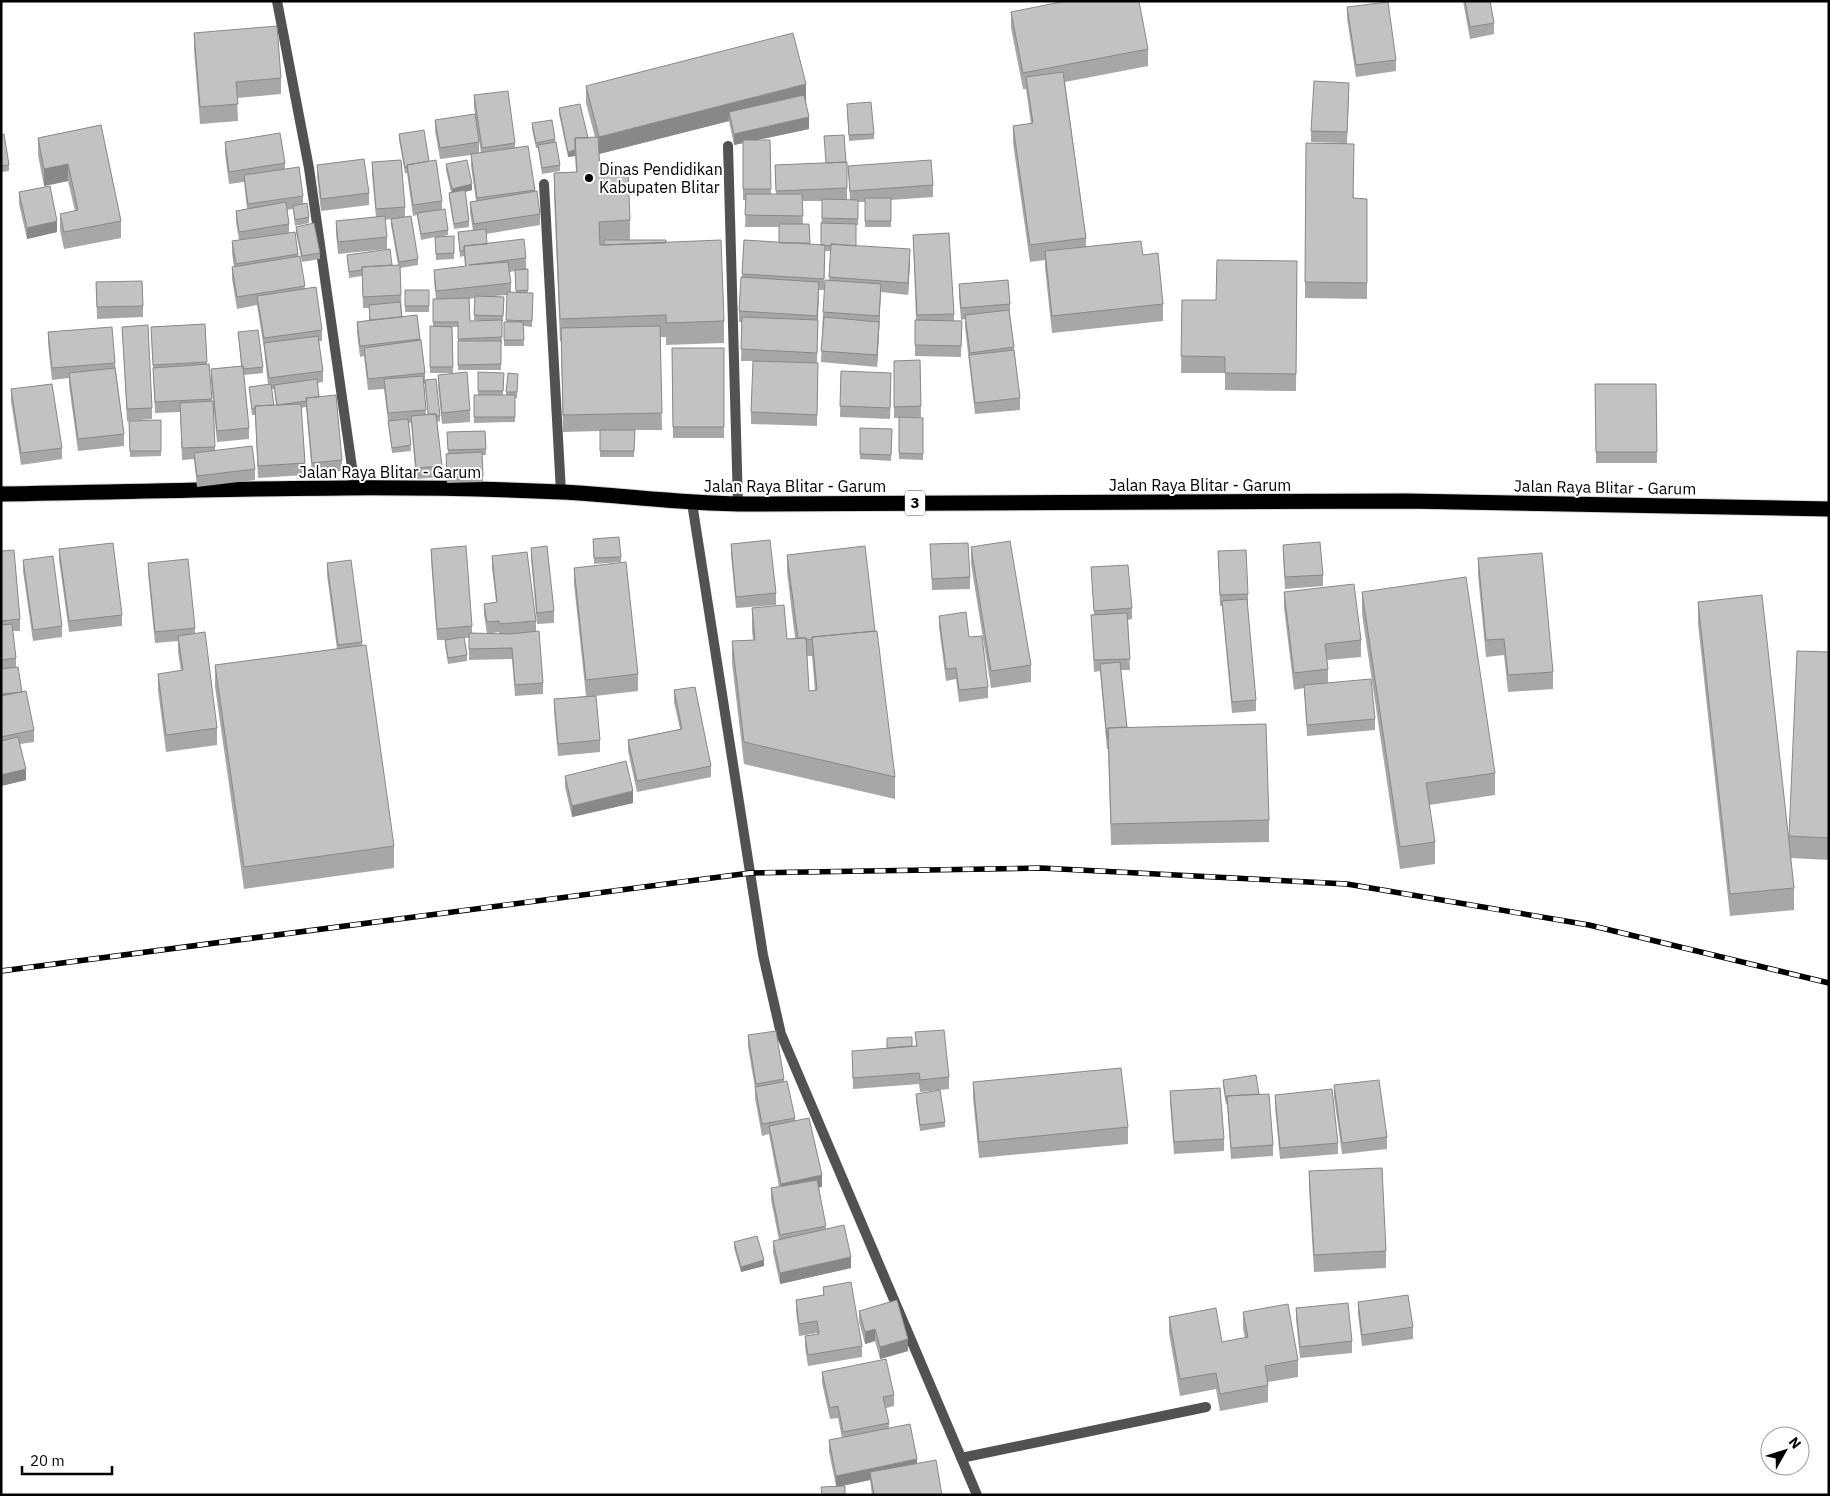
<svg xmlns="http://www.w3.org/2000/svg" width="1830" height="1496" font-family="'IBM Plex Sans',sans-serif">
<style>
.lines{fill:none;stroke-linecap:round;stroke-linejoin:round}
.highway-casing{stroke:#dbdbdb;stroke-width:17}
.street{stroke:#525252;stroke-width:10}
.highway{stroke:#000;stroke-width:15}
.rail-casing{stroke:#000;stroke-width:5.5}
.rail{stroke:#fff;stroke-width:4;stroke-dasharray:11;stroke-linecap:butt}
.wall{fill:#a7a7a7;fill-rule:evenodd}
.shaded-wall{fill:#888}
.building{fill:#c2c2c2;stroke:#888}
.poi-dot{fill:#000;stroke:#fff;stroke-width:2}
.labels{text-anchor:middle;stroke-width:4;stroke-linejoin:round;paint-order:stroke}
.shield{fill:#fff;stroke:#4c4c4c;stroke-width:1}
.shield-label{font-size:15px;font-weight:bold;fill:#000}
.poi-label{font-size:16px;fill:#000;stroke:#fff;text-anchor:start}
.street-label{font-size:16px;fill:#000;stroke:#fff}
</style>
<rect width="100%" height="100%" fill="#fff"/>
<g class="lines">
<g class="highway-casing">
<path id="highway" d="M1,494c186,-3 374,-11 560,-2 59,3 118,11 177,12l669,-3 422,8"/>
</g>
<path class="street" d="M277,1l32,167 46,320
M728,146l10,358
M544,184l17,308
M692,503l71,452 18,79 196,461
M961,1458l245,-51"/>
<use href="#highway" class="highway"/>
<g class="rail-casing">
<path id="rail" d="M1,971l749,-98 291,-5 306,16 242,41 240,58"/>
</g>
<use href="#rail" class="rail"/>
</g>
<path class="wall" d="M1463,1h27l4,22v11l-24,5z
M1347,7l49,53v11l-40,6 -9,-59z
M1011,12l137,37v17l-83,16 21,156v9l57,8 20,49v17l-111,12 -7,-65v-8l-15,2 -17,-119v-17l18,-2 -5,-35h-3l-12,-61z
M194,33l87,45v16l-44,4 1,23 -38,3 -6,-74z
M586,86l220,15 3,28 -52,11h13l1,54h5l-1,-29 72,-3v38h3l-2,-34 85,19v12l-42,3v27h-26v-25h-7v23h-2v21l54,15 -2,34 -27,-3 -2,41 -2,34 -56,-5 2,-50 6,-31 2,-30h-6l-1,39h-5l-1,30 -1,43 1,12 -1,51 -66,-2v-12l5,-51h-15l1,-39h-3v-11l3,-34 2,-37 35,3v-16h-34l1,-27h-3v-57l-9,2 -5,-24 -130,33 1,17 30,49v20l36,3 58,78v22l-58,2v-8h-6l2,93h-28h1l-1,27h-34v-26l-37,1 -2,-91h-1l-6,-146v-22l22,-1 -1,-16 -7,1 -9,-43v-6l29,30 7,-1 -9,-34zM802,201h20l-1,44 -11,-1 -1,-20h-6z
M1349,94l-2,50 7,54 13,1v100l-62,-1 1,-155h35l-30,-1v-11z
M474,95l41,48v5l20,42 5,24v11l-54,9 1,10 39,14v11h2v24h5l-1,34 -9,-1 1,20h-20v-24h2l1,-27 -13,1 10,1 -1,25h-1v21h-1v27h-43v-43h-6l1,46h-23v-47l3,1v-28h3l-2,-18v-11l31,-4 -1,-10 -4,1 -2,-25 15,-1 -3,-18v-11l6,-1 -5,-35v-11l-31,4 -5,-28v-11l44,22v11h2l-7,-46zM515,271l1,22h-5v-10l-2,-11zM475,298l-1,22 12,1h-16l-1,-22z
M847,110l27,24v5l-25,2z
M532,123l23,16 5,26v6l-18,3 -4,-26h-2l-4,-19z
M101,125l20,96v17l-57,11 -4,-19v-16l15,-3 -7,-30 -24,5 -6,-31v-17z
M399,134l30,27 13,40v8l6,21v5l-10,2 16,-1v23l-18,1 -1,-23 -14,3 -4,-25 -4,1 -6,-43h-2l-6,-33z
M1,135l8,30v6l-8,1z
M225,142l60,21v6l18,27v8l6,13v6l-14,3 -2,-17 -6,1 2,14v9l9,21 7,35 17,41v11h-3l4,30v11l-6,1 2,14 23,63v11l-30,3 -6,-67 -5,1 4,55v12l-47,3 -3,-63h-3l-3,-28 19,-2 -4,-36 -7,-44 -20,4 -5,-30v-12h2l-2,-14v-12l7,-1 -3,-18v-11l11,-2 -3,-27 -15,2 -4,-31zM272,389h2l2,16h-2z
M372,162l33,45v10l13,42v6l-18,3 2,49 15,-2 8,58v7l15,36v5l-3,1 5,44v11l-26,2 -5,-56h-2l2,28 -19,2 -8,-64 -16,1 -4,-34 -4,1 -3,-24v-11l12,-2v-12h-6l-1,-32 -13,2 -2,-23 45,10h6l-7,-40v-6l-6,1 2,17v12l-49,5 -2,-21v-12l40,-4 -4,-43zM424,384h1l3,30h-2z
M446,164l26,26 -7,2 4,29v6l-15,2 -5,-31v-5l2,-1 -5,-22z
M317,165l52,28v12l-48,6 -4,-35z
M19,192l38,40 -30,7 -8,-35z
M296,227l24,26v6l-18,3 -6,-29z
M913,235l41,79v7h8l-1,36 -46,-1v-36h1z
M1297,261l-1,130 -71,-1v-17h-44l1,-73h34z
M96,282l47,24v11l-46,2z
M959,284l51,20v11l10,83v12l-45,4 -10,-87v-8l-4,1 -2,-24z
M405,290h24v22h-24z
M205,324l2,40h2l3,38 1,-1 2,49 40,19v11l-58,7 -3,-28 -12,1 -2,-48 -25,1 -4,-86z
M122,327l30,81v11l-25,2z
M48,332l67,31 9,71v12l-46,5 -9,-66v-7l-17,2 -4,-37z
M238,332l25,35v6l-19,2 5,53v11l-32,3 -6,-62v-11l30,-3z
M672,348h52v90h-51z
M920,360l1,57h-14l16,1v42l-24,-1v-41h-5v-57z
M841,371l50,13 -1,35 -50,-2z
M478,372l26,1 -1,22h3l2,-22 10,1 -1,24h-2v24l-41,1v-28h4z
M438,375l32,35v12l-28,2 -4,-38z
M1595,384h61l1,79h-61z
M11,389l51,59v11l-41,6 -10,-64z
M161,420v36l-31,1 -1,-36z
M860,428l32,1 -1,32 -31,-2z
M485,431l1,24h-4l1,27 -36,1 -1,-29 2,-1 -1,-21z
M593,539l28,18v5l-27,2z
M731,544l45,49v12l-40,3 -5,-53z
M930,544l40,33v12l-38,1z
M1283,545l40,30v11l-38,3 -2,-33z
M971,547l60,118v17l-40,6 -20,-124z
M531,548l23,63v12l-17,1 -6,-65z
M59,549l63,66v11l-53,6 -10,-72z
M431,549l41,77v7l15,1 -3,-19v-11l12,-2 -4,-34v-12l44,65v11l7,51v11l-28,2 -3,-37 -43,1v-22h-5l3,17v6l-19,3 -3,-19v-5h-8l-6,-80zM499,632v2h-12z
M1,551l19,68v12h-7l3,27v10l6,24 12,38v12l-14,2 6,36 -25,6z
M1218,551l30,43v11l-1,1 9,94v11l-24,2 -10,-107h-2z
M787,555l88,76 20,146v22l-151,-35 -12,-101v-22l21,-1 -1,-10v-22l35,31 8,-1 -8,-66zM807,656h5l3,35h-6z
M1478,558l75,114v17l-45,3 -4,-37 -18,2 -8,-82z
M23,560l39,66v11l-29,4 -10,-70z
M148,563l47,65v5l22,95v17l-51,7 -8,-62v-16l23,-3 -3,-19v-11l-23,2 -7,-69z
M327,563l35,79 32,204v22l-150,21 -29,-202v-22l122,-16 -10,-74z
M1091,567l41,41v11l-4,1 2,50h-9l6,57 142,93v22l-158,3 -3,-96h-1l-7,-78 -6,1 -3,-57 3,-1z
M574,568l64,106v17l-43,5 5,44v12l-42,4 -4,-45v-12l32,-3 -12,-112z
M1284,592l77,48v17l-34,3 1,9v14l47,36v11l-68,6 -3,-48 -10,2 -10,-82z
M1362,592l133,181v22l-66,10 6,37v22l-35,5 -38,-255z
M1698,602l91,242v-8l40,-184v208l-38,-2 3,30v22l-64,6 -32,-292z
M939,616l30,21 19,50v11l-29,4 -3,-23 -10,2 -7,-54z
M674,690l37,76v11l-74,15 -9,-41v-11l52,-11 -6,-27z
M565,776l68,27 -61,14 -7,-30z
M915,1032l34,45v12l-29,3 -1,-8 -66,5 -1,-38 64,-5z
M748,1035l36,44v3l11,36v3l27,66h-3l7,42 25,39 -71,16 -7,-32v-11l6,-1 -8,-40v-12l8,-1 -10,-53 -7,2 -7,-38v-10l-7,-41z
M1223,1080l50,65v11l-42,3 -4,-55 -1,1 -3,-19z
M973,1082l155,45v17l-149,14 -6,-60z
M1334,1085l53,52v12l-45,5 -8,-57z
M1170,1091l54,48v12l-50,3 -4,-51z
M916,1094l29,28v5l-25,4 -4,-31z
M1275,1095l63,48v11l-58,5 -5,-52z
M1309,1171l77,80v17l-72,4 -5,-84z
M734,1242l30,24 -23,6 -7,-24z
M823,1287l39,59v11l-54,9 -3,-19v-11l12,-2v-1l-18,3 -3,-25v-11l27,-5z
M1358,1302l55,25v12l-51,7 -4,-32z
M1296,1308l56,33v12l-52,5 -4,-39z
M859,1311l49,40 -28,8 -5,-18 -10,3 -6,-22z
M1243,1312l55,48v17l-30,5v20l-48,9 -4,-22 -36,7 -11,-63v-16l53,25 23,-4 -2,-9z
M822,1372l72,23v11l-8,2 3,15v5l53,67h-70l-2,-15 -28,6h-6l-7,-34v-12l13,-2 -4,-20 -8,1 -8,-36z"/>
<path class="shaded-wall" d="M806,84v17l-75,19 -2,-8v9l-130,33v-17z
M809,117v12l-75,16v-11z
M575,150v6l-7,1v-5z
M68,164v17l-24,5v-17z
M472,184v6l-20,5v-6z
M57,221v11l-30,7v-11z
M910,249v12l-2,34v-12z
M819,282v11l-2,34v-11z
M881,284l-2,49 -2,34v-12z
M26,769v11l-25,6v-11z
M633,791v12l-61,14v-11z
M822,1175v12l-41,8v-11z
M851,1257v11l-71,16v-11z
M764,1260v6l-23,6v-5z
M875,1329v12l-10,3v-12z
M908,1339v12l-28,8v-12z
M917,1459v11l-47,2v8l-34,7v-11z"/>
<path class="building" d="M1066,1h73l9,48 -125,24 -12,-61z
M1465,1h25l4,22 -24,4z
M1388,2l8,58 -40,5 -9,-58z
M277,26l4,52 -45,4 2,22 -38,3 -6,-74z
M793,33l13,51 -207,53 -13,-51z
M1063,72l23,166 -56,7 -17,-119 20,-3 -7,-46z
M1314,81l35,2 -2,49 -36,-1z
M508,91l7,52 -33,5 -8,-53z
M804,95l5,22 -75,17 -5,-22z
M871,102l3,32 -25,1 -2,-31z
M580,104l8,34h-13v12l-7,2 -9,-44z
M475,114l4,28 -39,6 -5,-28z
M552,120l3,19 -19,4 -4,-20z
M101,125l20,96 -57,11 -4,-18 18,-4 -10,-46 -24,5 -6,-31z
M424,130l5,31 -22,4v2l-2,1 -6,-34z
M280,133l5,30 -56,9 -4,-30z
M4,134l5,31 -8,1v-31z
M844,135l2,27 -20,1 -2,-27z
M598,137l2,34 28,-1 2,50 -31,2 1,23 121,-5 3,81 -58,2v-8l-106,4 -6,-146 23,-1 -2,-34z
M743,140h27l1,49h-28z
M556,142l4,23 -18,3 -4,-23z
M1306,143l48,1 -1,54 14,1v84l-62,-1z
M528,146l7,44 -58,8 -6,-44z
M364,159l5,34 -48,6 -4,-34z
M401,160l4,47 -29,2 -4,-47z
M436,160l6,41 -29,4 -6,-40z
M467,160l5,24 -20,5 -6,-25z
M931,160l2,25 -83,6 -2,-25z
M847,162v26l-71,3 -1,-26z
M299,167l4,29 -55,8 -4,-29z
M50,186l7,35 -30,7 -8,-36z
M465,190l4,31 -15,3 -5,-31z
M537,191l3,23 -66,10 -4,-22z
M746,194h56l1,22 -58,-1z
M865,198h26v23h-26z
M822,199l36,1v19l-36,-1z
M286,202l3,22 -50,8 -3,-21z
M307,203l2,14 -14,3 -2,-14z
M445,209l3,21 -27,4 -4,-21z
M385,216l2,21 -49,5 -2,-21z
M411,216l7,43 -19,3 -8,-43z
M314,223l6,30 -18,3 -6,-29z
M821,223l35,1v22l-25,-2v2l-10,-1z
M779,224h30l1,19h-31z
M486,229l1,15 -23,2v5h-4l-2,-19z
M295,232l3,22 -62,10 -4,-23z
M949,233l5,81 -37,1 -4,-80z
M454,236v17l-18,1 -1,-17z
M524,239l2,19 -57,7 39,-3 3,21 -75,8 -2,-21 32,-4 -2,-20z
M604,240h62v3l-62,2z
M744,240l81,5 -1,34 -82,-5z
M1141,241l2,14 15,-2 5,51 -111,12 -7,-65z
M831,244l79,5 -2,34 -79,-6z
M390,249l2,16 -30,2v3l-13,2 -2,-17z
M300,256l5,30 -68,11 -5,-30z
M1217,260l80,1 -1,113 -71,-1v-16l-44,-1 1,-56h34z
M400,265l1,30 -38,2 -1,-30z
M528,269v21l-12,1 -1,-21z
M741,277l78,5 -2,34 -78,-5z
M825,280l56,4 -2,32 -56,-4z
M1008,280l2,24 -49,4 -2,-24z
M142,281l1,25 -46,1 -1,-25z
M316,287l6,43 -58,8 -7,-42z
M405,290h24v16h-24z
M507,292l26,1 -1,28 -26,-1z
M475,296l29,1 -1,19 -29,-1z
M469,298l1,23 32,-1v17l-44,2v-17h-25v-23z
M400,302l2,15 -32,3 -1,-15z
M1009,310l5,37 -44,6 -5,-38z
M417,315l3,24 -60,7 -3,-24z
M742,317l76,3 -1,33 -76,-4z
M824,317l55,5 -2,33 -56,-4z
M915,320l47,1 -1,25 -46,-1z
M504,322h19l1,18h-20z
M205,324l2,38 -54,3 -2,-38z
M148,325l4,83 -25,1 -5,-82z
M430,326l22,1 1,40h-23z
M660,326l2,87 -99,2 -2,-87z
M112,327l3,36 -63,5 -4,-36z
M258,330l5,37 -20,2v-3h-1l-4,-34z
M318,336l5,35 -54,7 -5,-35z
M421,340l4,33 -57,6 -4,-31z
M458,341h43v23l-43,1z
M672,348h52v79h-51z
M1014,350l6,48 -45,5 -6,-48z
M920,360l1,46 -27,1v-46z
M753,361l65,2 -1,52 -66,-3z
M209,364l3,35 -57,3 -2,-34z
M243,366l6,62 -32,3 -6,-62z
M115,368l9,66 -46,5 -9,-66z
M841,371l50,2 -1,35 -50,-2z
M467,372l3,38 -28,3 -4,-38z
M478,372l26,1 -1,18h-25z
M508,373l10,1 -1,18h-11z
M423,376l3,34 -38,3 -4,-34z
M317,379l2,18 -13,1 1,3 -30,4 -3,-20z
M436,379l4,37h-4v-2h-8l-3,-34z
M52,384l10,64 -41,5 -10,-64z
M271,384l3,21 -19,1v3h-3l-3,-22z
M1595,384h61l1,68h-61z
M336,395l6,65 -30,3 -6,-65z
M474,395h41v22h-41z
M213,401l2,46 -33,1 -2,-45z
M301,404l4,59 -47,3 -3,-60z
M436,414l6,52 -26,2 -5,-52z
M899,417l24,1v36l-24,-1z
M408,419l3,26 -19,3 -4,-27z
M161,420v31h-31l-1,-30z
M860,428l32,1 -1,26 -31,-1z
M600,430h35l-1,21h-34z
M485,431l1,18 -38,1 -1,-18z
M252,446l3,23 -58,7 -3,-23z
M482,452l1,24 -36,1 -1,-23z
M619,537l2,20 -27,1 -1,-19z
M770,540l6,53 -40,4 -5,-53z
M1010,541l21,124 -40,6 -20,-124z
M1320,542l3,33 -38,2 -2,-32z
M113,543l9,72 -53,6 -10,-72z
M968,543l2,34 -38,2 -2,-35z
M466,546l6,80 -35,3 -6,-80z
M547,546l7,65 -17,2 -6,-65z
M865,546l10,85 -63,6v2l-6,1v-2h-8l-11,-83z
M14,550l6,69 -19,2v-70z
M1246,550l2,44 -28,1 -2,-44z
M527,552l9,69 -37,3v-3l-12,1 -3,-18 13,-2 -5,-46z
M1542,553l11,119 -45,3 -4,-36 -18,1 -8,-82z
M53,556l9,70 -29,4 -10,-70z
M188,559l7,69 -40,4 -7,-69z
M351,560l11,82 -24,3 -11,-82z
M626,562l12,112 -52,6 -12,-112z
M1128,565l4,43 -38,3 -3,-44z
M1466,577l29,196 -69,10 9,59 -35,5 -38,-255z
M1354,584l7,56 -36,4 3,25 -34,4 -10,-81z
M1762,595l32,293 -64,6 -32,-292z
M1247,599l9,101 -24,2 -10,-101z
M784,605l3,34 19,-1 3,53 8,-1 -5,-53 65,-6 18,146 -151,-35 -12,-101 23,-1 -3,-32z
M966,612l3,25 13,-1 6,51 -29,3 -3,-22 -10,1 -7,-53z
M1127,613l3,46 -36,1 -3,-45z
M12,624l4,34 -15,2v-35z
M539,631l4,52 -28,2 -3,-37 -43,1v-16l41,1z
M205,632l12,96 -51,7 -8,-61 25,-4 -5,-34z
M464,637l3,18 -19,3 -3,-18z
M366,645l28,201 -150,21 -29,-202z
M1797,651l32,1v186l-40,-2z
M1120,662l7,65 -19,1v10h-1l-7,-74z
M18,667l4,25 -21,2v-25z
M1371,679l4,40 -68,6 -3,-40z
M695,687l16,79 -74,15 -9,-41 54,-11 -8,-39z
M26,691l8,39 -33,7v-41z
M596,696l4,44 -42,4 -4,-45z
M1266,724l3,96 -158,4 -3,-96z
M18,737l8,32 -25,6v-34z
M626,761l7,30 -61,15 -7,-30z
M944,1030l5,47 -29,3 -1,-7 -66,5 -1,-27 65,-5 -2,-14z
M776,1031l8,48 -28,5 -8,-49z
M912,1037v9l-25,2v-10z
M1121,1068l7,59 -149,15 -6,-60z
M1256,1075l3,19 -32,2v3h-1l-3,-19z
M1379,1080l8,57 -45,6 -8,-58z
M787,1081l8,37 -33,6 -7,-37z
M1220,1088l4,51 -50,3 -4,-51z
M1332,1089l6,54 -58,5 -5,-53z
M940,1090l5,32 -25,3 -4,-31z
M1269,1094l4,51 -42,3 -4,-52z
M809,1118l13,57 -41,9 -12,-58z
M1382,1168l4,83 -72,4 -5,-84z
M817,1180l9,46 -46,9 -9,-47z
M844,1225l7,32 -71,16 -7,-32z
M757,1236l7,24 -23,7 -7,-25z
M851,1282l11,64 -54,9 -3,-19 14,-2 -2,-13 -18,3 -3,-24 28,-5 -1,-8z
M1408,1295l5,32 -51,8 -4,-33z
M897,1300l11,39 -28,8 -5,-18 -10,3 -6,-21z
M1348,1303l4,38 -52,6 -4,-39z
M1288,1304l10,56 -33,6 3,19 -48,9 -4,-21 -36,6 -11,-62 47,-9 6,34 26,-5 -5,-25z
M886,1359l8,36 -11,2 6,26 -46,9 -5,-26 -8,2 -8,-36z
M910,1424l7,35 -81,17 -7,-36z
M936,1460l6,35h-68l-4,-23z
M845,1486v9h-23l-1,-8z"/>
<circle class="poi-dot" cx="589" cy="178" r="5"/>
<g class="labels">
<rect class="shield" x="905" y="490.5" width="20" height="25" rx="4"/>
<g class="shield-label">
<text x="915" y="508">3</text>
</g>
<g class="poi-label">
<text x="599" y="175">Dinas Pendidikan<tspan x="599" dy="18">Kabupaten Blitar</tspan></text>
</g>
<g class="street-label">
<text x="390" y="478">Jalan Raya Blitar - Garum</text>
<text x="1200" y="491">Jalan Raya Blitar - Garum</text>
<text x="795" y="492">Jalan Raya Blitar - Garum</text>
<text transform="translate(1605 487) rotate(1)" y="6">Jalan Raya Blitar - Garum</text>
</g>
</g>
<rect width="1830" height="1496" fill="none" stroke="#000000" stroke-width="5"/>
<g transform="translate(1785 1451) rotate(51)"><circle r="24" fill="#ffffff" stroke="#999999"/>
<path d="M0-4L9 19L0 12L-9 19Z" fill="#000000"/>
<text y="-8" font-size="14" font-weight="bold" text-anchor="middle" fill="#000000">N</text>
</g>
<path d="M22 1466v8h90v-8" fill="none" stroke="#000000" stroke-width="2.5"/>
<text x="30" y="1466" font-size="15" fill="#000000" stroke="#ffffff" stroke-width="4" paint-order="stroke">20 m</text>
</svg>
